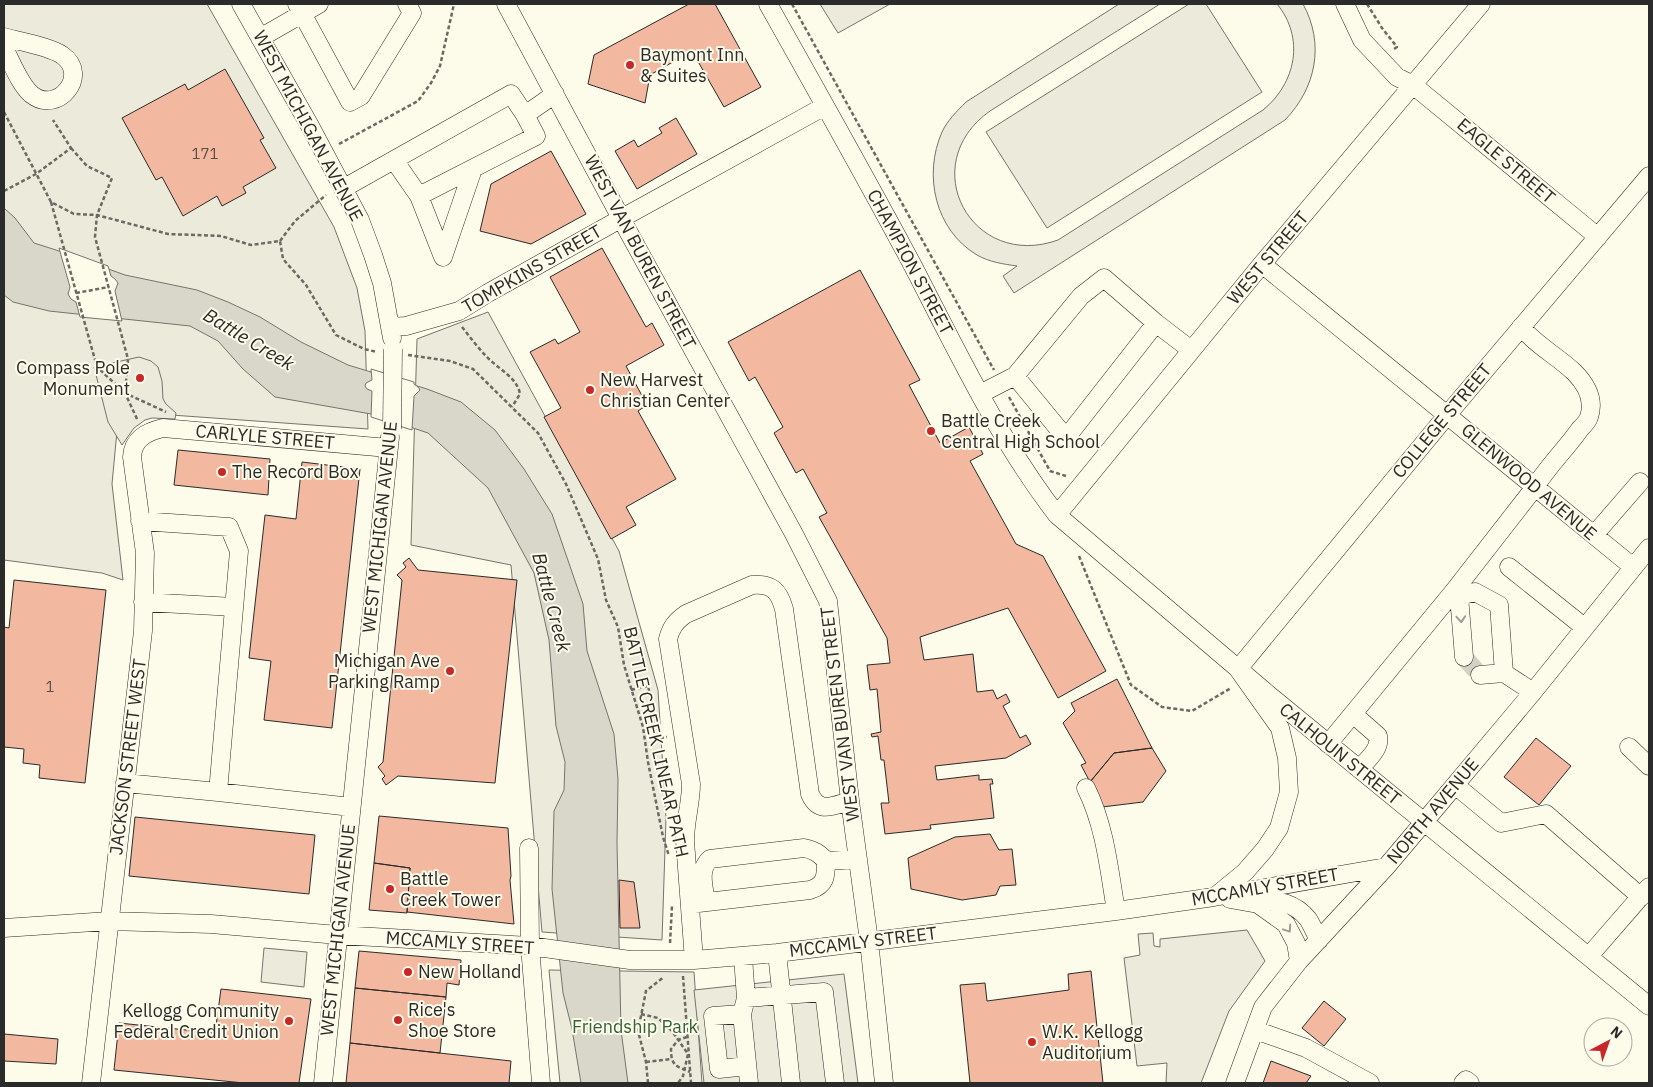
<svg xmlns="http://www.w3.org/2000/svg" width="1653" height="1087" font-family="'IBM Plex Sans',sans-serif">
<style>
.green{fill:#ecebdb;stroke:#74746e}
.parking{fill:#eceadb;stroke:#74746e}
.water{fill:#d8d7c9;stroke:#74746e}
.pier{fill:#fdfbea;stroke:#74746e}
.building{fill:#f2b8a0;stroke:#2b2b2b}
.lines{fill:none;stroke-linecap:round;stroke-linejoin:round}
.minor-tunnel{stroke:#d3d1c4;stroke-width:18;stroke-dasharray:18 9;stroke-linecap:butt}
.minor-casing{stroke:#2b2b2b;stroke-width:19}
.path{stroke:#6a6964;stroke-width:2.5;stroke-dasharray:4 2.5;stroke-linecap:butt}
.minor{stroke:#fdfbea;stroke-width:18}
.minor-bridge-casing{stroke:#2b2b2b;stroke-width:19;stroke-linecap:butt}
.minor-bridge{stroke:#fdfbea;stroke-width:18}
.oneway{stroke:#9e9d94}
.poi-dot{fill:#c62828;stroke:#fdfbea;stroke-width:2}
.labels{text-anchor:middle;stroke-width:4;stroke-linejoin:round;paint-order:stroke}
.number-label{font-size:15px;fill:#5d4e48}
.poi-label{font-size:18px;fill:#2b2b2b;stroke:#fdfbea;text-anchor:start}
.street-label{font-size:18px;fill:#2b2b2b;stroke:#fdfbea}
.park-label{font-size:18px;fill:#34623c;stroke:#fdfbea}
.water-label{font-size:19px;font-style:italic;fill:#2b2b2b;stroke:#fdfbea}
</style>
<rect width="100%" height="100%" fill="#fdfbea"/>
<path class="green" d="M4,4h203l127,223 23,61 8,43 3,98 -211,-15 -40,17 -5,53 11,96 -21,-7 -98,-13z
M820,4h70l-52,29z
M1119,4h41l-170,107c-76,54 -18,160 68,129l205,-130c33,-27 42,-72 14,-106h26c22,40 13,84 -18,116l-271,173 -11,-17 14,-10c-14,-2 -28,-4 -40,-11 -42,-25 -54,-80 -35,-123 5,-11 15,-21 24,-30z
M1189,4h17l56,88 -215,136 -61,-96z
M488,312l131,239 39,139 8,128 -4,122 -120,-8 -31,-367 -100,-20 6,-206z
M264,948l43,4 -3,35 -43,-5z
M549,970l145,2 8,111h-142z"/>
<path class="parking" d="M139,357l12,4 7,6 4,14 1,18 3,5 10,9 -1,6 -23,-1 -7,2 -11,8 -12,17 -14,-23 -14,-55z
M1247,930l18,31 -36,50 -28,72h-35l1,-20 -30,3 -13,-108 16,-3 -2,-21 15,-1 1,13 6,1v-8z
M844,974l14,109h-154l-10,-93z"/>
<path class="water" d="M4,208l11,10 19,25 22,7 69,25 72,15 31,12 32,15 41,25 47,23 79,24 34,13 34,28 29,39 28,45 31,90 4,47 27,83 4,45 -1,64 4,187 7,53h-47l-9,-54 -9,-36 -11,-104 2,-78 10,-21 1,-28 -9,-36 -7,-86 -15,-67 -46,-85 -60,-55 -57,-19 -96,-17 -32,-28 -25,-28 -28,-15 -141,-15 -36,-9 -9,-7z"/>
<path class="pier" d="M59,248l49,18 3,10 4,3 3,4 -3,8 7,30 -42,-4 -4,-15 -5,-3 -3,-5 2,-7z
M371,369l43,13v2l4,3 2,3 -6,6 -2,34 -41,-13 1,-26 -5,-2 -2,-3 1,-3 6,-3z"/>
<path class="building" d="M689,4h26l46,83 -37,20 -32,-56 -42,24 -5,28 -57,-19 6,-29z
M225,69l39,69 -4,2 16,28 -33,19 3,6 -24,13 -5,-10 -34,20 -21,-39 -6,3 -34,-62 63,-34 3,6z
M676,118l21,36 -60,35 -22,-38 19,-11 4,7 24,-14 -3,-5z
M551,151l35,63 -55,30 -51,-13 11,-47z
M602,248l44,79 6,-4 12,22 -38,21 21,39 -9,6 38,68 -50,28 10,18 -25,14 -67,-122 17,-9 -31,-56 25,-13 3,5 22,-12 -30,-55z
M860,270l60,110 -11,5 31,58 29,-16 14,27 -13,7 46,83 27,12 63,115 -48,27 -50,-90 -88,29 4,23 49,-6 4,38 16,-2 4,9 9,-5 4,8 -7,4 17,32 6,-3 5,9 -25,14 -71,8 2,14 42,-5v5l13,-1 1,5h-3l4,34 -64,7 1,4 -46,5 -4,-31h8l-5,-43h-3l-3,-24 -6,1 -1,-3 10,-2 -4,-43 -7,1 -3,-25 23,-2 -3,-25 -68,-121 8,-4 -24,-44 -7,4 -22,-40 9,-6 -28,-50 -6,4 -21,-39z
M178,450l92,9 -2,36 -94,-10z
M302,462l58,7 -28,259 -68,-8 7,-59 -22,-3 16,-143 31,4z
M409,558l9,12 99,10 -22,203 -97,-7 -12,9 -4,-6 3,-3 -7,-9 5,-5 19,-182 -5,-5 9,-8 -3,-4z
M14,580l92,10 -21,193 -46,-5 1,-13 -17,-2 1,-14 -20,-2v-120l5,1z
M1117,679l35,69 -38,5 -24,29 -9,-17 5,-2 -23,-40 12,-12 -4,-8z
M1536,738l35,28 -32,39 -35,-28z
M1152,748l14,23 -23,31 -41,5 -12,-25 24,-29z
M379,816l129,12 3,48 -1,4 4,44 -107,-12 3,-44 -36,-5z
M135,817l180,18 -6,59 -180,-18z
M990,834l9,16 13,-1 4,36 -16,1 -4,9 -34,5 -51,-11 -3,-31 47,-21z
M374,863l36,5 -3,45 -38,-3z
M619,880l15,2 6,46h-20z
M359,951l102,9 -2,25 -12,-2 -1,14 -91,-9z
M1091,971l12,112h-133l-10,-98 25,-2 2,18 82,-11 -1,-16z
M355,988l91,9 -6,56 -90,-10z
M221,989l90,10 -12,84h-55l-130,-13 5,-47 96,10z
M1324,1001l22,18 -22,27 -22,-18z
M4,1034l54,5 -2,25 -52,-3z
M350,1043l161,18 -2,22h-163z
M1271,1061l40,15 -5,7h-43z"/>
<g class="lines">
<path class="minor-tunnel" d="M1464,657l16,18"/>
<g class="minor-casing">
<path id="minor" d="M241,4l69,122 50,94 13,35 9,28 10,55
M297,4l53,98 11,-6 51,-83 -5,-9
M506,4l123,229 165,301 34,67 22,200 19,140 15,142
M768,4c49,87 98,174 145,262 44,85 86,174 144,249l212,180 380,311
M1345,4l17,36 35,37 16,8 185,152
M4,37c17,5 44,9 58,18 29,20 -5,61 -31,39 -12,-11 -19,-31 -27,-46
M260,38l59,-34
M394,160l25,36 117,-60 -11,-21
M344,188l167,-94 14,21 30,-21
M419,196l24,61 30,-88
M1262,264l371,303
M390,327l16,-1 53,-15 29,-18 134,-75 203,-112
M1015,376l51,62 90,-115
M980,394l35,-18 66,-80 23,-18 52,45 35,27
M1057,515l205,-251 219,-260
M1594,535l46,-53
M1509,567l75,60
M143,602l91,5
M1464,657l-5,-61 16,-4 24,13 5,68 -24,2
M1504,673l29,19
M1353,714l25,22c3,13 -11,24 -19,33
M1328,744l126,-153 81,-104c13,-21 31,-38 45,-58 3,-3 8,-8 9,-12 6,-18 -3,-33 -15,-45 -17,-16 -38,-27 -53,-45
M1629,747l20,19
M125,783l93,9 21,-241 -10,-24 -89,-6
M1455,785l46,38 45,-9 95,83
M1086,788c19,38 23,81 30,123
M218,792l133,15
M529,848l1,98 11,137
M826,861l32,-2
M1217,895l28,-23 20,-23 14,-21 10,-36 -2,-34 -7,-30 -42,-59 210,-255 201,-238
M1230,899l28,5 28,20 10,19 3,18
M690,904l120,-14c16,-5 16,-14 16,-29 -7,-8 -12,-11 -22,-13l-94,11c-12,10 -6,29 -4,43
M1258,904c18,-7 38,0 50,15 4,6 7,14 11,21
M4,928l105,-7 102,3 127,11 192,11 100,14h64l83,-7 339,-42 98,-14 172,-30
M777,953l14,130
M1589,956l60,-69
M743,957l3,41 -4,16 7,69
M694,960l-9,-119c0,-20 6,-38 6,-57l-23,-145c3,-12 8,-18 18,-25l66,-29c20,-2 27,6 32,24l26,185c9,20 22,12 40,7
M746,998l78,-6 11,91
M742,1014l-29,2 6,53 28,-3
M1255,1030l51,18 64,35
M91,1083l52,-452 2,-78 -13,-96c1,-18 14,-25 31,-29l225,20
M323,1083l67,-646
M1235,1083l28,-76 36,-46 87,-94 38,-45 109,-130 116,-144
M1463,1083l3,-3 4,3"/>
</g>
<path class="path" d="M792,4l202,366
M1367,4l15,24 15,19 -3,2
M4,112l47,90 23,12 23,1 71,19 53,2 30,9 29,-4 3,18 23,26 30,50 28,14 13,3
M339,144l79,-43 13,-18 9,-17 14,-62
M71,148l16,18 25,12 -15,37 -2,22 33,122 -3,34 13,28
M4,191l32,-17 35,-26 -18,-28
M51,202l46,165 28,26 41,19
M280,241l15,-20 31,-26
M76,293l33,-6
M462,327c8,10 16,21 25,30 11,12 30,20 33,37l-8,13
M408,355l42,6 23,8 65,64 28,51 32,75 8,41 12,27 6,38 19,62 5,35 15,75 6,19
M1009,397l41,74 16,5
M1079,556l52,129 31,22 30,4 39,-23
M631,690l17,-4 11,52 8,-1
M670,943l2,-37
M683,976l8,107
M641,1014l17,4 14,13 16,23 -5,22 -5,7
M687,1037l-9,3 -7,9c0,17 5,17 19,23
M646,1062l25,-3
M648,1083l-2,-21 -8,-31 8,-40 18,-14"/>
<use href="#minor" class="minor"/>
<g class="minor-bridge-casing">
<path id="minor-bridge" d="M392,429l1,-80"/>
</g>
<use href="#minor-bridge" class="minor-bridge"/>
</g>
<defs><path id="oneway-chevron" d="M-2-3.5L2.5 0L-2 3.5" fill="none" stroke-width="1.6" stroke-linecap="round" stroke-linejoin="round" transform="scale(1.25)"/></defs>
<g class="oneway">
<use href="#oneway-chevron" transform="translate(1461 619) rotate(86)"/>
<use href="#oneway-chevron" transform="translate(1288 929) rotate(56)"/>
</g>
<g class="poi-dot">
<circle cx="630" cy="65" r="5"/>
<circle cx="140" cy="378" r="5"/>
<circle cx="590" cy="390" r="5"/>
<circle cx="931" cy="431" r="5"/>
<circle cx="222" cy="472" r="5"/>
<circle cx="450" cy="671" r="5"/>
<circle cx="390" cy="889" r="5"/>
<circle cx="408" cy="972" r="5"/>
<circle cx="398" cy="1020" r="5"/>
<circle cx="289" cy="1021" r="5"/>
<circle cx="1032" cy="1042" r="5"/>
</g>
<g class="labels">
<g class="number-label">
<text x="205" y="159">171</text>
<text x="50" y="692">1</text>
</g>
<g class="poi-label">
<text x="640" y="61">Baymont Inn<tspan x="640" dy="21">&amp; Suites</tspan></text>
<text x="130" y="374" text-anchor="end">Compass Pole<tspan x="130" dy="21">Monument</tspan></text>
<text x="600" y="386">New Harvest<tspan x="600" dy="21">Christian Center</tspan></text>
<text x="941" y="427">Battle Creek<tspan x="941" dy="21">Central High School</tspan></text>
<text x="232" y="478">The Record Box</text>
<text x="440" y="667" text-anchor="end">Michigan Ave<tspan x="440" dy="21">Parking Ramp</tspan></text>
<text x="400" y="885">Battle<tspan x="400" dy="21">Creek Tower</tspan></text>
<text x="418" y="978">New Holland</text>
<text x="408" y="1016">Rice's<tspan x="408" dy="21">Shoe Store</tspan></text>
<text x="279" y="1017" text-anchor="end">Kellogg Community<tspan x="279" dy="21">Federal Credit Union</tspan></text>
<text x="1042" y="1038">W.K. Kellogg<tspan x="1042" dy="21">Auditorium</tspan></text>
</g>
<g class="street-label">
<text transform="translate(308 126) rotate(62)" y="6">WEST MICHIGAN AVENUE</text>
<text transform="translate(1506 161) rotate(40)" y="6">EAGLE STREET</text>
<text transform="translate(640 252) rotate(62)" y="6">WEST VAN BUREN STREET</text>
<text transform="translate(1268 258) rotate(-50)" y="6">WEST STREET</text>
<text transform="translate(910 262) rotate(62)" y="6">CHAMPION STREET</text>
<text transform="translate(532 269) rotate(-30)" y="6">TOMPKINS STREET</text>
<text transform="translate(1442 421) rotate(-50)" y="6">COLLEGE STREET</text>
<text transform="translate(265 437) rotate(5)" y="6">CARLYLE STREET</text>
<text transform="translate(1529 482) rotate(40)" y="6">GLENWOOD AVENUE</text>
<text transform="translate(380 527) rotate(-84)" y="6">WEST MICHIGAN AVENUE</text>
<text transform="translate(840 714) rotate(-97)" y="6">WEST VAN BUREN STREET</text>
<text transform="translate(656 742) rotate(77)" y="6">BATTLE CREEK LINEAR PATH</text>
<text transform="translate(1340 754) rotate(39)" y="6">CALHOUN STREET</text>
<text transform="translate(128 757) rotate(-83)" y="6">JACKSON STREET WEST</text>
<text transform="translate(1433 811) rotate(-50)" y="6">NORTH AVENUE</text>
<text transform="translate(1265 887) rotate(-10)" y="6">MCCAMLY STREET</text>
<text transform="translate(338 930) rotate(-84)" y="6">WEST MICHIGAN AVENUE</text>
<text transform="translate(863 942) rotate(-7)" y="6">MCCAMLY STREET</text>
<text transform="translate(460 943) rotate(4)" y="6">MCCAMLY STREET</text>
</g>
<g class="park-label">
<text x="635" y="1033">Friendship Park</text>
</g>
<g class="water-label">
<text transform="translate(249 339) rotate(31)" y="7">Battle Creek</text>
<text transform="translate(552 602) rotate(75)" y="7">Battle Creek</text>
</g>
</g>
<rect width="1653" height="1087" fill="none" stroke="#2b2b2b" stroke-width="10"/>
<g transform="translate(1608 1042) rotate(41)"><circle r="24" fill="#fdfbea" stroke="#a9a89e"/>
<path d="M0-4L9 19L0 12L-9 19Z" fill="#c62828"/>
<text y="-8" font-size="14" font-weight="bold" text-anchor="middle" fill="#2b2b2b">N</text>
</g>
</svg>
